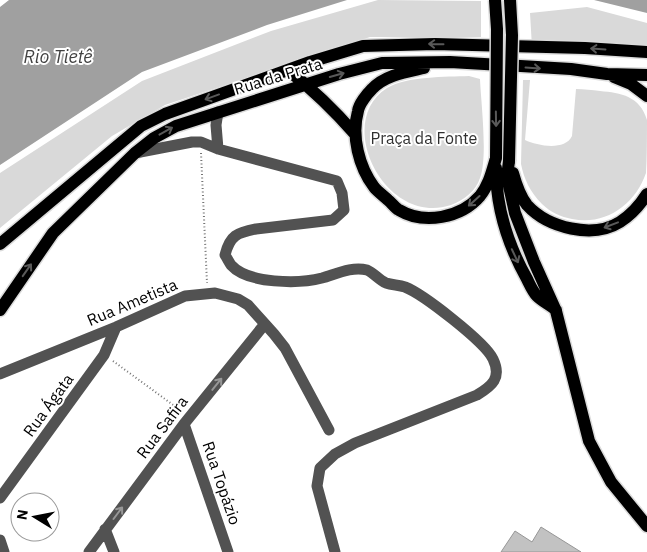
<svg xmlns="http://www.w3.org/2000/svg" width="647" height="552" font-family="'IBM Plex Sans',sans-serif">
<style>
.green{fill:#d9d9d9}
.water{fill:#a0a0a0}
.building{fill:#c2c2c2;stroke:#969696}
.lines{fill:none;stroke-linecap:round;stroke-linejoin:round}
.major-casing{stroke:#dbdbdb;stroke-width:15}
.path{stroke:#747474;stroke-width:2;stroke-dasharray:1 2.5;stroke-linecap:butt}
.minor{stroke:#525252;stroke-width:11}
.major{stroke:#000;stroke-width:12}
.major-bridge-casing{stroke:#dbdbdb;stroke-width:15;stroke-linecap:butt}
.major-bridge{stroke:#000;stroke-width:12}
.oneway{stroke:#595959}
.oneway2{stroke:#979797}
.labels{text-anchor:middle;stroke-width:4;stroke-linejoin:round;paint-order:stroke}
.street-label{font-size:16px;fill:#000;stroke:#fff}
.park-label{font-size:16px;fill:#303030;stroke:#fff}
.water-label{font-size:18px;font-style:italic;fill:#414141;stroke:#fff}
</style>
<rect width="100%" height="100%" fill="#fff"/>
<path class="green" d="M378,0l103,1v36h-111l-205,68 -53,31 -112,92v-55l142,-92 129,-50z
M587,7l60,16v27l-115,-3 -2,-34z
M469,76l11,3c1,24 8,78 0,99 -4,13 -16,22 -29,27 -66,22 -118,-83 -64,-117 20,-12 59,-11 82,-12z
M523,80h7l-5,60c13,6 40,11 47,-4l4,-47c8,0 16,1 24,2 21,2 40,5 47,29 0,13 0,42 -1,53 -11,32 -41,53 -74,46 -11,-2 -22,-7 -30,-15 -12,-12 -18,-25 -21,-40z"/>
<path class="water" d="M9,0h338l-80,25 -125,47 -142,93v-158z
M590,0h57v13l-53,-13z"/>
<path class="building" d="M541,527l40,25h-80l14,-21 17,11z"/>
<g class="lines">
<g class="major-casing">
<path id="major" d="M424,68c-18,4 -39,7 -52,21 -5,5 -13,15 -14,22 -7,25 1,56 16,76 4,5 10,9 14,13 4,3 7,8 11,10 25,15 62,8 81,-14 9,-11 12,-25 16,-38
M288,70c24,19 46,40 67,64
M614,77l17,7 16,12
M509,161l-2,16 8,36 19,49 22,49 33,130 22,41 36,44
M496,168c0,40 12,77 31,111 3,6 6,13 10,17 5,5 13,9 19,14
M513,173c3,11 7,23 14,32 21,23 66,34 93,17 11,-7 20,-17 27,-28
M0,244l141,-118 24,-12 145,-52 53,-16 72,-2 150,4 62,4
M0,310l53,-77 82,-80 19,-15 22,-12 163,-52 43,-11 68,-1 121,7 36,5 40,1"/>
</g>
<path class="path" d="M201,153l6,130
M113,361l67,49"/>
<path class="minor" d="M218,112l-2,13 2,24
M135,153l57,-11h9l17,7 119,32 5,12 2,17 -11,10 -77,9c-19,4 -26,6 -31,26 2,3 4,7 6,10 17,19 68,19 91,13 14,-4 30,-12 45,-8 7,3 12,10 19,13 6,2 13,2 19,4 18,7 80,55 88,72 9,19 -1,27 -16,36l-122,48 -20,11 -15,14 -3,18 18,66
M0,374l116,-47 69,-31 30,-3 23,6 10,6 26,29 11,14 44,82
M184,424l44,128
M0,498l104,-143 12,-28
M105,529l9,23
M0,540l4,12
M89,552l95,-128 80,-99"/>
<use href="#major" class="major"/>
<g class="major-bridge-casing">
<path id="major-bridge" d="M495,0l2,29 -1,129
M509,161l3,-126 -2,-35"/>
</g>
<use href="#major-bridge" class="major-bridge"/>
</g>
<defs><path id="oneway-shaft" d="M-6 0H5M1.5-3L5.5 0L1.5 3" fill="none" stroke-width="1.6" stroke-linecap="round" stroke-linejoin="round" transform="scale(1.25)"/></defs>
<g class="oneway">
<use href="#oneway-shaft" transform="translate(436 44) rotate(-179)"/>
<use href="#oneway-shaft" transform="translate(598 49) rotate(-176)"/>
<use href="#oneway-shaft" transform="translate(533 68) rotate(4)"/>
<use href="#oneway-shaft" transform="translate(337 75) rotate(-16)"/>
<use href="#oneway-shaft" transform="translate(212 97) rotate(160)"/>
<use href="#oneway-shaft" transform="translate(496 119) rotate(89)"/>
<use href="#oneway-shaft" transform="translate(166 131) rotate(-29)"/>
<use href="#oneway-shaft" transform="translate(474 201) rotate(138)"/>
<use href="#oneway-shaft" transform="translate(611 225) rotate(159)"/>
<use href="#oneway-shaft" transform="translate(515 256) rotate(65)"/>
<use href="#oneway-shaft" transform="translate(27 270) rotate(-55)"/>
</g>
<g class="oneway2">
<use href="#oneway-shaft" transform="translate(217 384) rotate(-51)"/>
<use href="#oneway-shaft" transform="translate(118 513) rotate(-53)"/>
</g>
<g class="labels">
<g class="street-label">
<text transform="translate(278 76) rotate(-17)" y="6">Rua da Prata</text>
<text transform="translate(132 302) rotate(-23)" y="6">Rua Ametista</text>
<text transform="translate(48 405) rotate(-54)" y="6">Rua Ágata</text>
<text transform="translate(162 427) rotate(-53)" y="6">Rua Safira</text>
<text transform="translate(222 483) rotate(71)" y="6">Rua Topázio</text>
</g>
<g class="park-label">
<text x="424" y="144">Praça da Fonte</text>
</g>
<g class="water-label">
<text x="58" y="63">Rio Tietê</text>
</g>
</g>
<g transform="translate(35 517) rotate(280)"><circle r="24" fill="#ffffff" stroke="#999999"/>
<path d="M0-4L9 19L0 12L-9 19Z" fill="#000000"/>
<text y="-8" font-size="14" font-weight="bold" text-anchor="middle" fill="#000000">N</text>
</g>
</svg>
